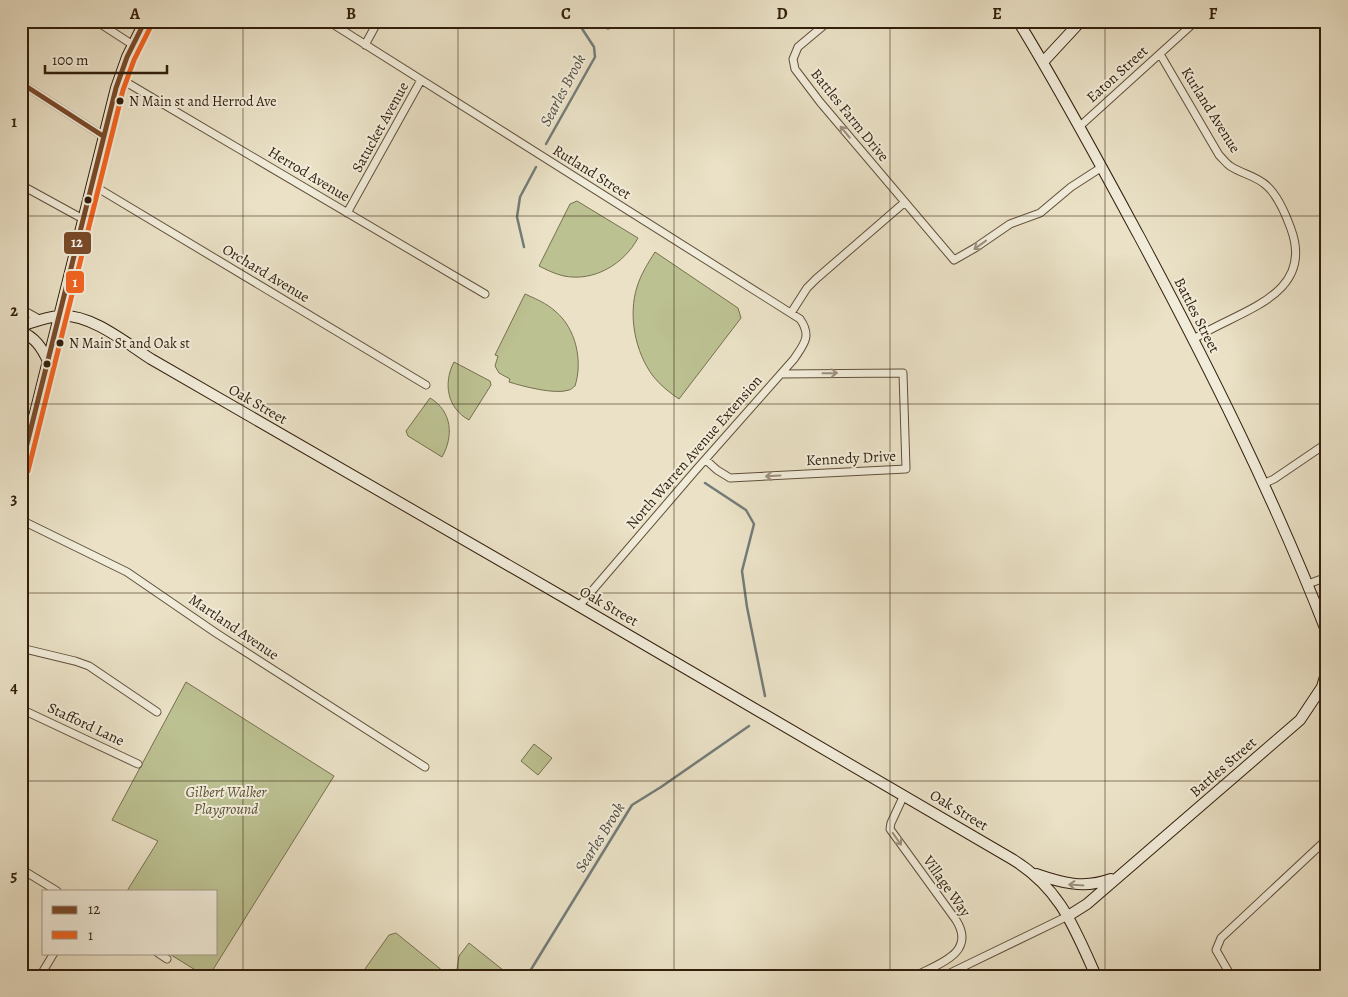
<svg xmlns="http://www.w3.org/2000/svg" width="1348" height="997" font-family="Alegreya,serif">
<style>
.green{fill:#bcc192;stroke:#77704f}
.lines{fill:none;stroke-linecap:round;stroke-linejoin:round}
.stream{stroke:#737c79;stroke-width:2.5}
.street-casing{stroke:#60503a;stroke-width:9}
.secondary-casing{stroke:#321f0c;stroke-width:12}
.street{stroke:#f1ecda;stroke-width:7}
.secondary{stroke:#f1ecda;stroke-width:10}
.bus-1-casing{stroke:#f1ecda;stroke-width:9}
.bus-2-casing{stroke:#f1ecda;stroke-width:9}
.bus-1{stroke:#7a4b2a;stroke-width:5}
.bus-2{stroke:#f26522;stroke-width:5}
.oneway{stroke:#9b907d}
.grid{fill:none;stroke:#321f0c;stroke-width:1;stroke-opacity:0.55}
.bus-dot{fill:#321f0c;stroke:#f1ecda;stroke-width:2}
.labels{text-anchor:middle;stroke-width:4;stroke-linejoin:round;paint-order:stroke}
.bus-label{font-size:14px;fill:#321f0c;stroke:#f1ecda;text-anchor:start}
.street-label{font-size:15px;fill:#321f0c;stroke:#f1ecda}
.park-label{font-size:15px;font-style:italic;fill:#5b5034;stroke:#f1ecda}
.water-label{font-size:16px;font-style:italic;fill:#524e42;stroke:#f1ecda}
.line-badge{stroke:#f1ecda;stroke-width:2}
.badge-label{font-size:14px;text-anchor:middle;font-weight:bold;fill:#fff}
.neatline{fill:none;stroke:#321f0c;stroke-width:2}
.grid-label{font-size:16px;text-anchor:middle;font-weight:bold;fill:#321f0c}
</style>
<rect width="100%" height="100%" fill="#eae1c6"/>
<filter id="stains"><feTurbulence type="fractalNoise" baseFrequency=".004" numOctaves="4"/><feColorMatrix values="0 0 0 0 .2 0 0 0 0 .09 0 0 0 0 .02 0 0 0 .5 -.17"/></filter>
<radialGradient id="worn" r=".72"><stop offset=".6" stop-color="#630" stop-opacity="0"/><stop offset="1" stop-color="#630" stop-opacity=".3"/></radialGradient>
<path class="green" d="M577,201l61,37c-14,26 -44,44 -74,38 -9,-2 -17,-6 -25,-10l31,-62z
M655,252l83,56 3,10 -62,81c-9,-6 -19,-14 -26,-23 -18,-24 -25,-61 -16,-89 4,-13 11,-24 18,-35z
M525,294c11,5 21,9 30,17 21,17 28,50 20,75 -2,1 -4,4 -6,4 -14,5 -47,-4 -60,-8l1,-3 -11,-6 -4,-7 3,-10 -3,-1z
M454,362l36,19 1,4 -22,35c-22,-12 -26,-37 -15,-58z
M430,398c22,13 24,38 12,59l-34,-21 -2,-5z
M186,682l148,94 -125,200h-4l-37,-23h48v-62h-89l31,-50 -46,-21z
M534,744l18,14 -14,17 -17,-14z
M396,933l53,43h-89l29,-41z
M469,943l34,27v6h-47l3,-20z"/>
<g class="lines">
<path class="stream" d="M546,144l49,-87 -1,-10 -17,-26
M524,247l-7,-30 3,-20 16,-30
M705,483l41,27 8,14 -12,47 5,36 18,89
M527,976l105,-171 29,-18 88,-61"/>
<g class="street-casing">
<path id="street" d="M96,21l37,24
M328,21l472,298c12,17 4,25 -6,40l-99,112 -116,135
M829,21l-31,26 -5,12 2,10 25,33 134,158 21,-12 35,-24 30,-11 31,-26 31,-20
M608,25l5,-4
M365,45l13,-24
M1160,54l59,101c4,4 7,8 11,11 12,8 27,10 37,20 12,11 19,29 24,43 25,68 -55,82 -97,110
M119,78l366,216
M21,83l82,53
M1079,127l117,-106
M91,184l335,201
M21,185l62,34
M347,213l74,-133
M21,309l20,11
M791,313l16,-25 9,-9 89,-77
M706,460l11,10 13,8 176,-9 -3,-96 -122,1
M1263,484l11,-5 53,-36
M21,520l106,52 89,61 209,134
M1308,584l19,-7
M21,648l54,13 14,5 68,46
M21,709l117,55
M904,795l-13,28 -1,6 66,91c21,33 -18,44 -41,56
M21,869l36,22
M158,953l9,6
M40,976l14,-23
M944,976l124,-60
M1231,976l-15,-26 5,-12 106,-99"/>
</g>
<g class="secondary-casing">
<path id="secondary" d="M1018,21c43,70 82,143 121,215 69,129 135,261 188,397
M1043,62l38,-41
M21,326c13,-4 25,-9 38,-10 31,-3 67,27 92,43l414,239 447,261c48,29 62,68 84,117
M21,332c14,5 21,16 27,29
M21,469l95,-381 11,-31 18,-36
M1036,874c26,9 48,15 75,5
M1068,916l19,-12 213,-184 22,-33 5,-17"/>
</g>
<use href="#street" class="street"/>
<use href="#secondary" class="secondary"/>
<g class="bus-1-casing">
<path id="bus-1" d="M21,83l82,53
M21,468l95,-380 11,-31 18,-36"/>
</g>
<g class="bus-2-casing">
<path id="bus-2" d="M28,471l95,-381 11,-30 18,-36"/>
</g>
<use href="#bus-1" class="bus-1"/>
<use href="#bus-2" class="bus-2"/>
</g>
<defs><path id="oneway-shaft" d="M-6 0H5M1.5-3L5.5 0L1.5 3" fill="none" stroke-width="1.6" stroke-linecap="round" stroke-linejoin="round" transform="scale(1.25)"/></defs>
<g class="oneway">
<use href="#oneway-shaft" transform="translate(845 132) rotate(-130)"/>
<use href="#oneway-shaft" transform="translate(980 245) rotate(144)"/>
<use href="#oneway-shaft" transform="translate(830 373) rotate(-1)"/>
<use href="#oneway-shaft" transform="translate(773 476) rotate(177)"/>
<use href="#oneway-shaft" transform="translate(897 839) rotate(55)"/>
<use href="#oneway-shaft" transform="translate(1076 885) rotate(-176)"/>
</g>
<path class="grid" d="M243,21v955M458,21v955M674,21v955M890,21v955M1105,21v955M21,216h1306M21,404h1306M21,593h1306M21,781h1306"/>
<g class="bus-dot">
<circle cx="120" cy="101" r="4.5"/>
<circle cx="88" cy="200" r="4.5"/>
<circle cx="60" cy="343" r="4.5"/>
<circle cx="47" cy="364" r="4.5"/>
</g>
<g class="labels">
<g class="bus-label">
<text x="129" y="106">N Main st and Herrod Ave</text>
<text x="69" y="348">N Main St and Oak st</text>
</g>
<g class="street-label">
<text transform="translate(1117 74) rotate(-42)" y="5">Eaton Street</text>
<text transform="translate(1211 110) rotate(58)" y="5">Kurland Avenue</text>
<text transform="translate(850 115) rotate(51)" y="5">Battles Farm Drive</text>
<text transform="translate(380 127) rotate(-61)" y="5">Satucket Avenue</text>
<text transform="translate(592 172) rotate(32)" y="5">Rutland Street</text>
<text transform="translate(309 174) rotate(31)" y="5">Herrod Avenue</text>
<text transform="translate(266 273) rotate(31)" y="5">Orchard Avenue</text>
<text transform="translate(1197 315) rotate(63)" y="5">Battles Street</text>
<text transform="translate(258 404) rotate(30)" y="5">Oak Street</text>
<text transform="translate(694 452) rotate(-49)" y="5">North Warren Avenue Extension</text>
<text transform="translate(851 458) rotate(-3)" y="5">Kennedy Drive</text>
<text transform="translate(609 606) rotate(30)" y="5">Oak Street</text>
<text transform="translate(234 627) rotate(34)" y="5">Martland Avenue</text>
<text transform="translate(86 724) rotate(25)" y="5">Stafford Lane</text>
<text transform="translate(1223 767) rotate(-41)" y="5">Battles Street</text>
<text transform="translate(959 810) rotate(31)" y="5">Oak Street</text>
<text transform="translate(947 886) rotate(55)" y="5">Village Way</text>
</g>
<g class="park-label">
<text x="226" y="797">Gilbert Walker<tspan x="226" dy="17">Playground</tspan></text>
</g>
<g class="water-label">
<text transform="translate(562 90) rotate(-62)" y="6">Searles Brook</text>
<text transform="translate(599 837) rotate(-58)" y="6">Searles Brook</text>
</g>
</g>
<g class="line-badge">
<rect x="63" y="231" width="29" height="24" rx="5" fill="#7a4b2a"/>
<rect x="65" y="270" width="20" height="24" rx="5" fill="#f26522"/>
</g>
<g class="badge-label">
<text x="77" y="247">12</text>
<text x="75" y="287">1</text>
</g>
<rect width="1348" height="997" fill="none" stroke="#eae1c6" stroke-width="55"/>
<rect x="42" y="890" width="175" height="65" fill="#f1ecda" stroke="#a59a88"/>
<rect x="52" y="906" width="25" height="8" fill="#7a4b2a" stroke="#a59a88"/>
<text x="88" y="914" font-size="15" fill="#321f0c">12</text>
<rect x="52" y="931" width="25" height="8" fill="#f26522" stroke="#a59a88"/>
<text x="88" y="940" font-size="15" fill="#321f0c">1</text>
<path d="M45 65v8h122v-8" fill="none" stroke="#321f0c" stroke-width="2.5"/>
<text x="52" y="65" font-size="15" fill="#321f0c" stroke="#f1ecda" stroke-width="4" paint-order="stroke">100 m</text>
<rect x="28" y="28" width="1292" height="942" class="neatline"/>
<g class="grid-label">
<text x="135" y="19">A</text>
<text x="351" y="19">B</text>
<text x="566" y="19">C</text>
<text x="782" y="19">D</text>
<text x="997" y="19">E</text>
<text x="1213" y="19">F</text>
<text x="14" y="127">1</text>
<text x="14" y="316">2</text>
<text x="14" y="504">3</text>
<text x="14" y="693">4</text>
<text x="14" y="881">5</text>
</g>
<rect width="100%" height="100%" filter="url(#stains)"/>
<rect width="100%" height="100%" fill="url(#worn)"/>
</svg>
